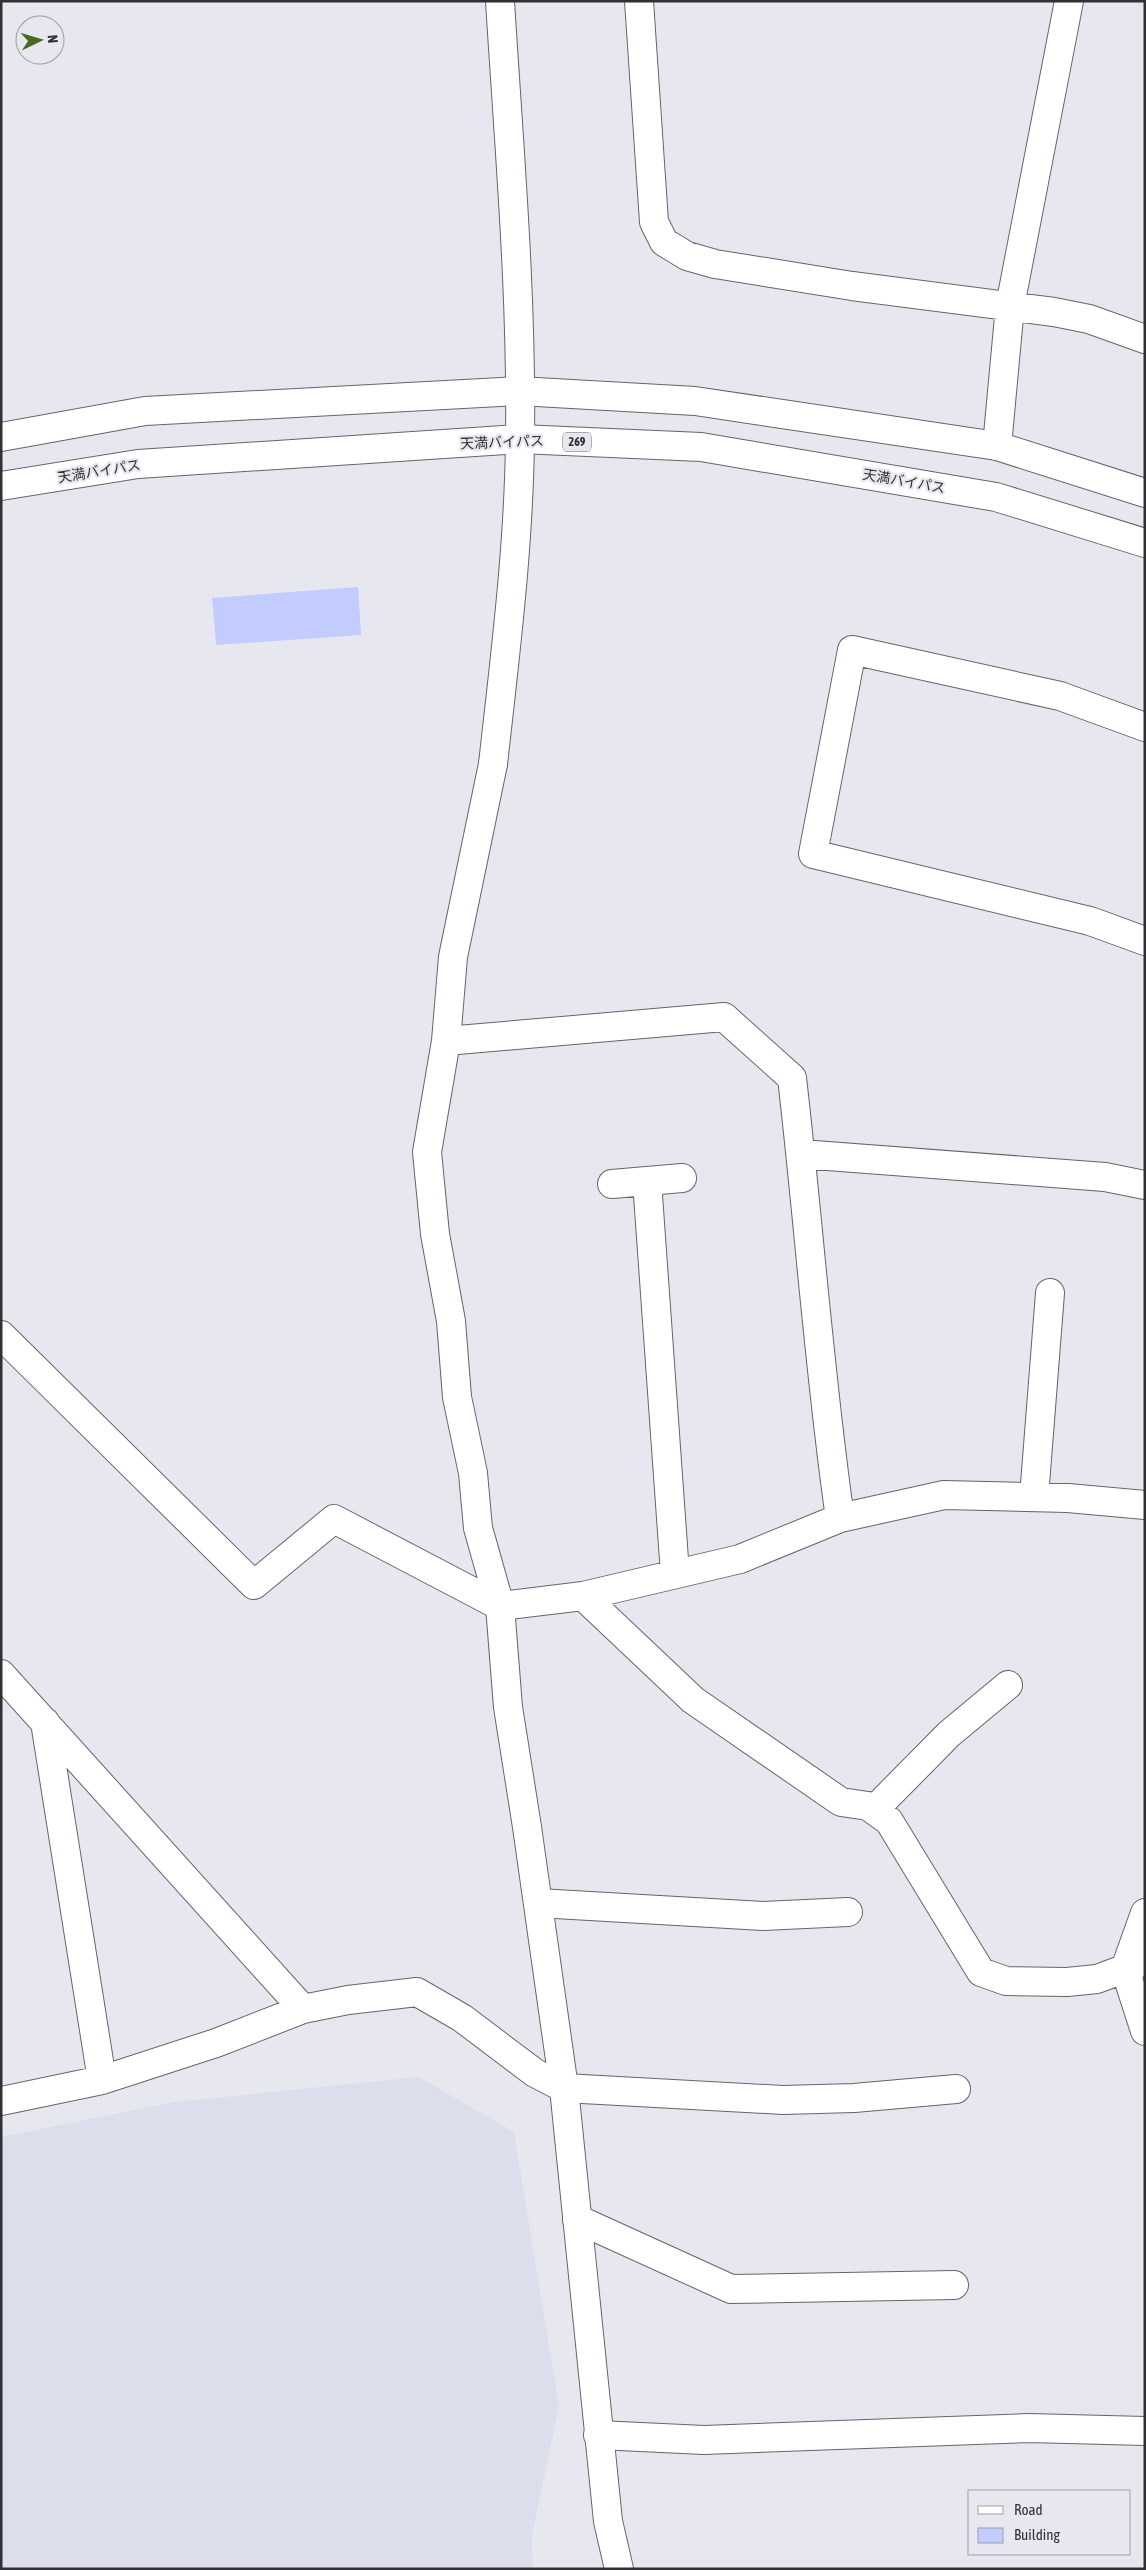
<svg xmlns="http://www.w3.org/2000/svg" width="1146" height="2570" font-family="'Asap Condensed','Noto Sans JP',sans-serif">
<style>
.built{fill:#dcdeec}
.building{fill:#c3ccff}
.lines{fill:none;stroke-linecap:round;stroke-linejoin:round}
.street-casing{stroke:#64656b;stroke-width:30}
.secondary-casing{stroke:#64656b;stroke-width:30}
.highway-casing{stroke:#64656b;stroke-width:30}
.street{stroke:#fff;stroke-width:28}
.secondary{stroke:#fff;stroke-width:28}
.highway{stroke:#fff;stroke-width:28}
.labels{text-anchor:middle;stroke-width:4.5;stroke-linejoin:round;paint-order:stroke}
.shield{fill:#e7e8ef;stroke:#68686c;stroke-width:1}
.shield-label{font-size:12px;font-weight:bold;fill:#313134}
.street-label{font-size:14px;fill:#313134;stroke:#e7e8ef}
</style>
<rect width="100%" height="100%" fill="#e7e8ef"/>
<path class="built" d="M419,2077l95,55 45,275 -27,128 1,34h-532v-432l173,-35z"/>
<path class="building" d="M358,587l3,48 -145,10 -4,-47z"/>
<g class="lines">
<g class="street-casing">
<path id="street" d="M639,1l15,221 10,20 23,14 28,8 137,22 202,26 35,7 56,20
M997,446l13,-140 59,-305
M1145,727l-85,-31 -208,-46 -39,204 277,67 55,20
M493,764l-40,193 -7,84 -19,111 8,82 16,87 6,76 16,76 5,55 22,78
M446,1041l278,-24 68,61c17,146 27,294 48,440
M801,1154l304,23 40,8
M647,1181l28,393
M612,1184l70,-6
M1,1335l253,250 80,-66 166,87 83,-10 157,-37 100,-41 104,-23 124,3 77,7
M1034,1497l16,-204
M583,1596l110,104 148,102 27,4 21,15 92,151 25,9 61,1 30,-3 48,-18
M1,1674l302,335
M45,1722l57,358
M874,1810l75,-76 59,-49
M538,1903l225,13 85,-4
M1145,1913l-20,56 20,62
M1,2101l101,-21 114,-37 87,-34 45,-9 69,-8 45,26 73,55 29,15 219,12 71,-2 102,-9
M577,2219l154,70 223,-4
M598,2435l106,5 325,-12 116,3"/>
</g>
<g class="secondary-casing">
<path id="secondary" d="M493,764c12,-108 26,-217 27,-326 2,-145 -11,-291 -20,-437
M500,1606l8,101 19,120 37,261 44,433 11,48"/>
</g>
<g class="highway-casing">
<path id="highway" d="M1,437l144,-26 374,-20 176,10 302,45 148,47
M1,486l137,-22 382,-25 181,8 295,50 149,46"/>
</g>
<use href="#street" class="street"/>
<use href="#secondary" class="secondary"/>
<use href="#highway" class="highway"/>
</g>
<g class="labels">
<rect class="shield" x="563" y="432.5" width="28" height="19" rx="4"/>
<g class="shield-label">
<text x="577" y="446">269</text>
</g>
<g class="street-label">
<text transform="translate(502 442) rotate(-2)" y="5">天満バイパス</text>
<text transform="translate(99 471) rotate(-9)" y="5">天満バイパス</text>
<text transform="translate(904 481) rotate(10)" y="5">天満バイパス</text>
</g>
</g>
<rect width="1146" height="2570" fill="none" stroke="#313134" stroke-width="5"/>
<rect x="968" y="2490" width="162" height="65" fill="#e7e8ef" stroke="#9e9fa4"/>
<rect x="978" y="2506" width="25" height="8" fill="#ffffff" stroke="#9e9fa4"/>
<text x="1014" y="2515" font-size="15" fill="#313134">Road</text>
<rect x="978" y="2528" width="25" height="15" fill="#c3ccff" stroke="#9e9fa4"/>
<text x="1014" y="2540" font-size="15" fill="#313134">Building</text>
<g transform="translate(40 40) rotate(85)"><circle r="24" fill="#e7e8ef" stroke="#9e9fa4"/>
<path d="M0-4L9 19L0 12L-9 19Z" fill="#49691f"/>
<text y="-8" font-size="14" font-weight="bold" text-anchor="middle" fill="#313134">N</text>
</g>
</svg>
